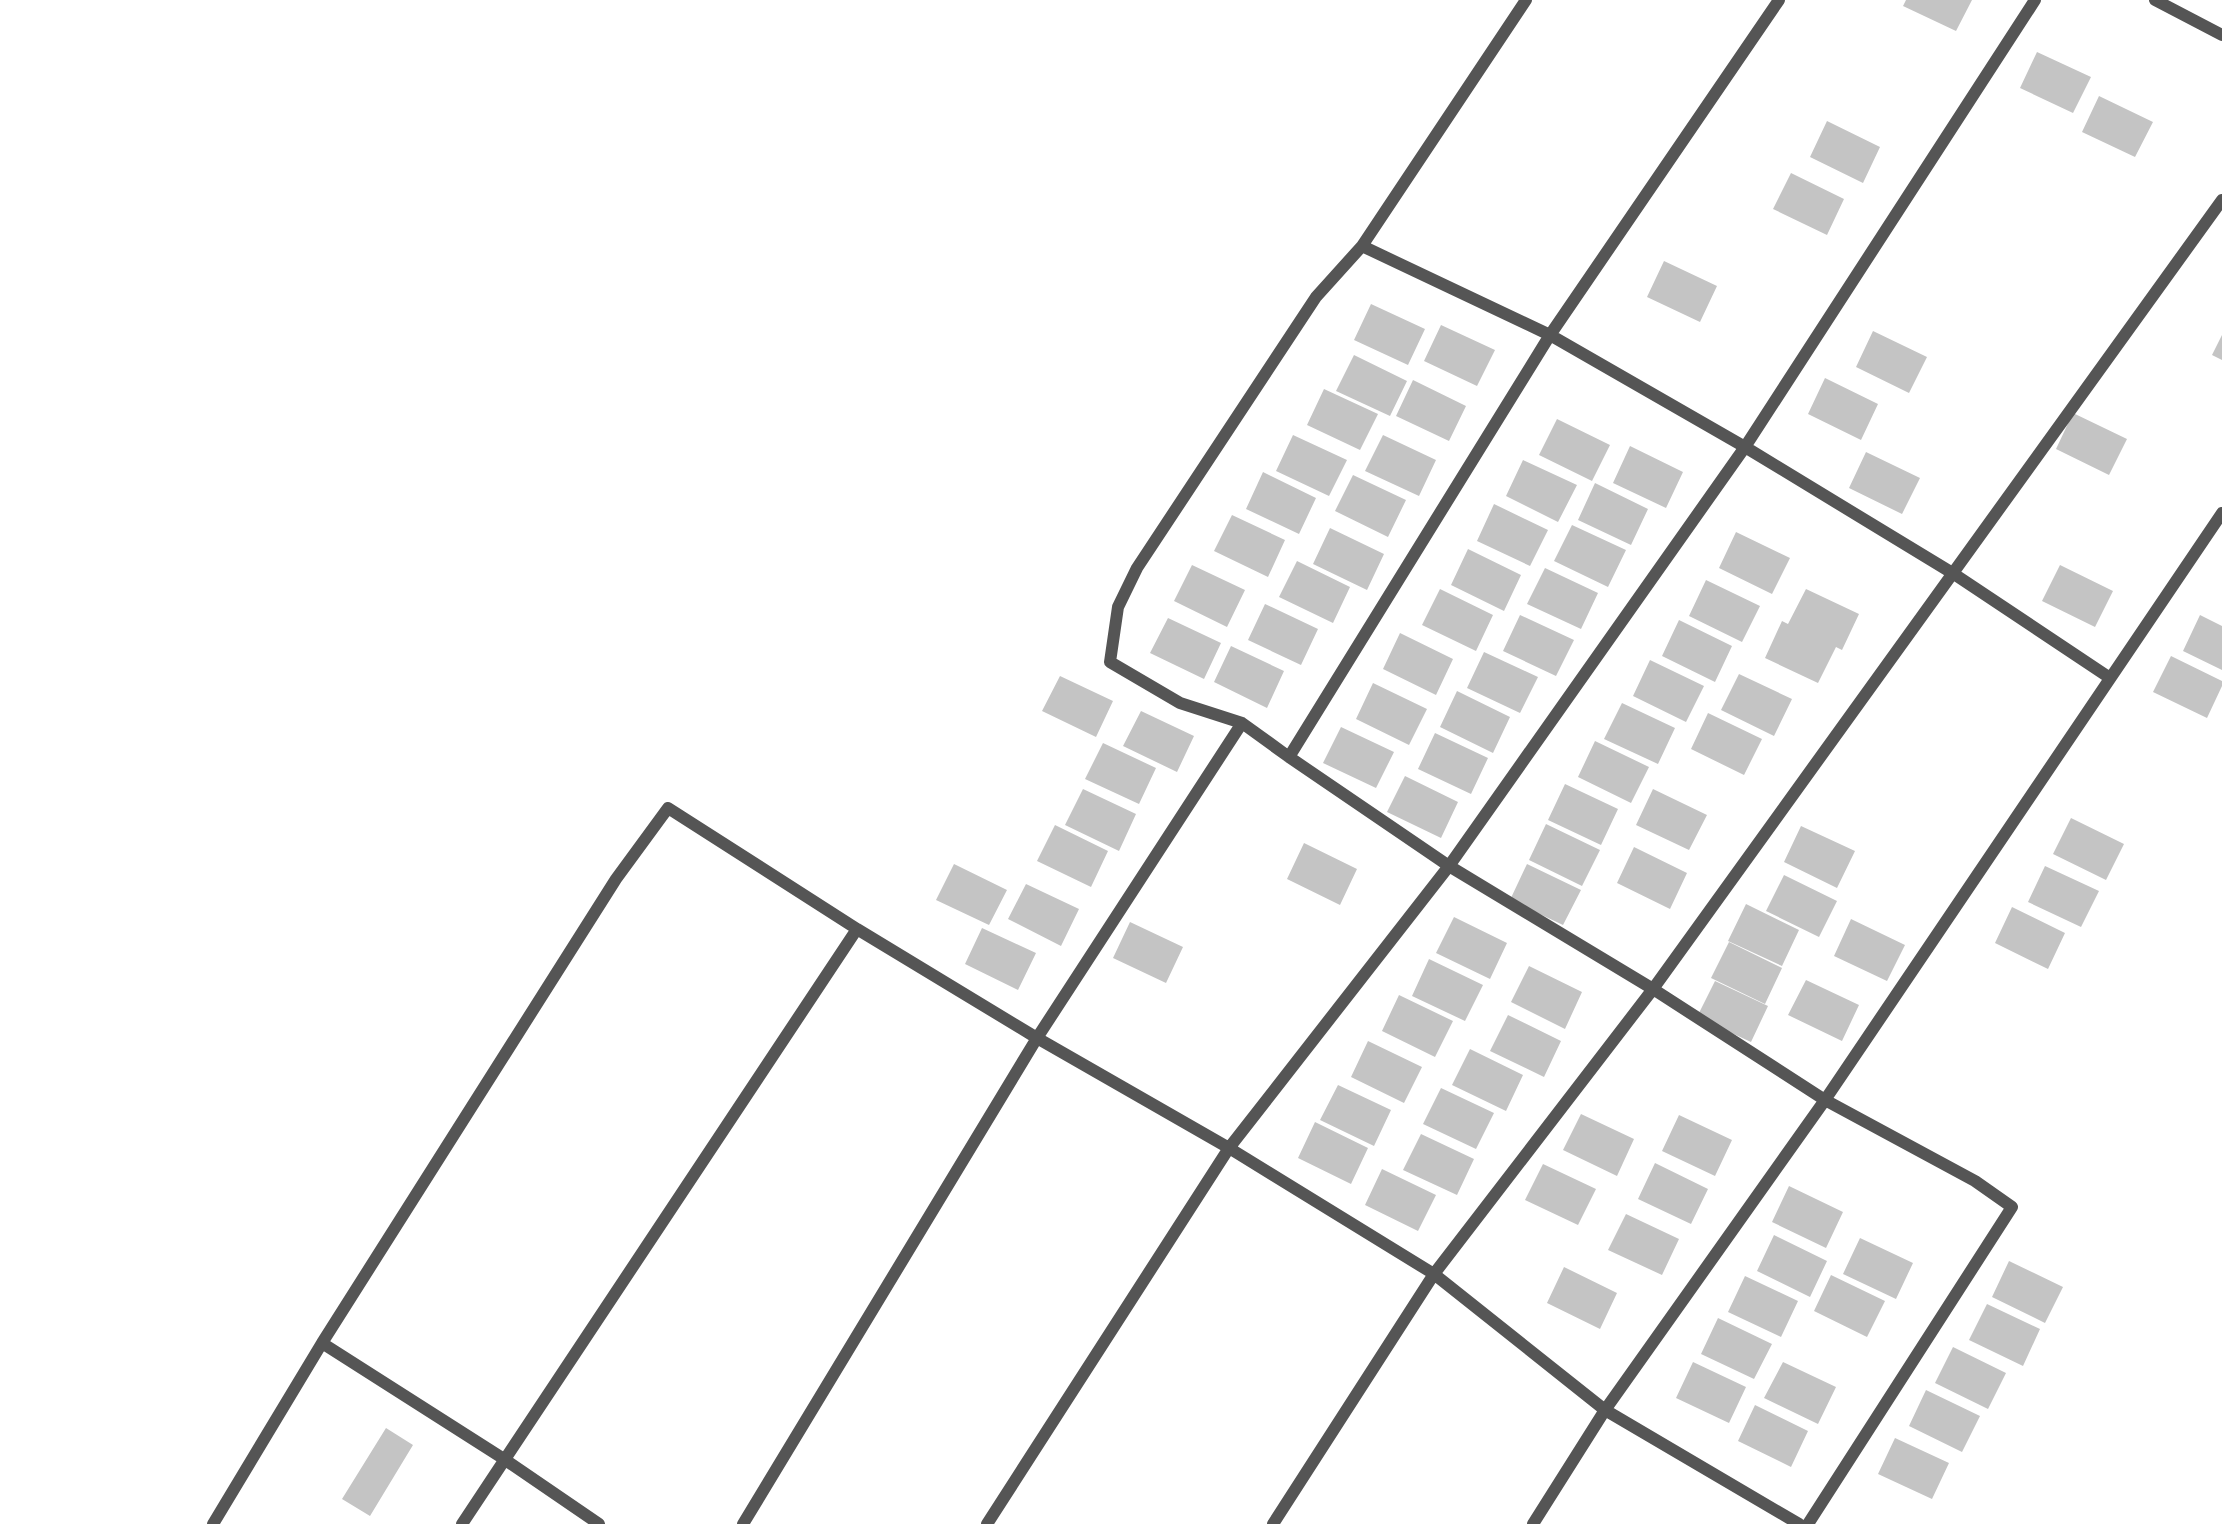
<svg xmlns="http://www.w3.org/2000/svg" width="2222" height="1524" font-family="Poppins,sans-serif">
<style>
.building{fill:#c4c4c4}
.lines{fill:none;stroke-linecap:round;stroke-linejoin:round}
.minor{stroke:#555;stroke-width:12}
</style>
<rect width="100%" height="100%" fill="#fff"/>
<path class="building" d="M1906,0h66l-16,31 -53,-25z
M2037,52l54,25 -18,36 -53,-25z
M2099,96l54,26 -18,35 -53,-25z
M1827,121l53,26 -17,36 -53,-26z
M1791,173l53,26 -17,36 -54,-26z
M1664,261l53,25 -17,36 -53,-25z
M1371,304l54,25 -17,36 -54,-25z
M1441,325l54,25 -18,36 -53,-25z
M1873,331l54,26 -18,36 -53,-26z
M2222,335v25l-10,-5z
M1354,355l53,26 -17,35 -54,-25z
M1825,378l53,26 -17,36 -53,-26z
M1413,380l53,26 -17,35 -53,-25z
M1324,389l54,25 -18,36 -53,-25z
M2073,413l54,26 -18,36 -53,-26z
M1557,419l53,26 -18,36 -53,-26z
M1293,435l54,25 -18,36 -53,-25z
M1383,435l53,25 -17,36 -54,-25z
M1630,446l53,26 -17,36 -53,-25z
M1866,452l54,26 -18,36 -53,-26z
M1523,460l54,25 -19,37 -52,-26z
M1263,472l53,26 -17,36 -53,-25z
M1353,475l53,25 -18,37 -53,-26z
M1595,483l53,26 -17,36 -53,-25z
M1494,504l54,26 -18,36 -53,-25z
M1232,515l53,25 -17,37 -54,-26z
M1572,525l54,25 -18,37 -54,-26z
M1330,528l54,26 -17,36 -54,-26z
M1736,532l54,26 -18,36 -53,-26z
M1468,549l53,26 -17,36 -53,-26z
M1297,561l53,26 -17,36 -54,-26z
M1192,565l53,25 -18,37 -53,-26z
M2060,565l53,26 -18,36 -53,-26z
M1545,568l53,25 -17,36 -54,-25z
M1706,580l54,26 -18,36 -53,-26z
M1440,589l53,26 -17,36 -54,-26z
M1806,589l53,25 -17,36 -6,-3 -18,36 -53,-25 17,-37 6,3z
M1265,604l53,25 -17,36 -53,-25z
M1520,615l54,25 -18,36 -53,-25z
M2200,615l22,11v44l-39,-19z
M1168,618l53,25 -17,36 -54,-26z
M1679,620l53,26 -17,36 -53,-26z
M1400,633l53,26 -17,36 -53,-26z
M1231,646l53,25 -17,37 -53,-26z
M1484,652l54,25 -18,36 -53,-25z
M2171,656l51,25v5l-15,32 -54,-26z
M1650,660l54,26 -18,36 -53,-26z
M1739,674l53,25 -18,37 -53,-26z
M1060,676l53,25 -17,36 -54,-26z
M1373,683l54,26 -18,36 -53,-26z
M1457,691l53,26 -17,36 -53,-26z
M1622,703l53,25 -17,36 -54,-25z
M1141,711l53,25 -17,36 -54,-26z
M1708,713l54,26 -18,36 -53,-26z
M1341,727l53,25 -18,36 -53,-25z
M1435,733l53,25 -17,36 -53,-25z
M1595,741l54,26 -18,36 -53,-26z
M1103,743l53,25 -17,36 -54,-25z
M1405,776l53,26 -17,36 -54,-26z
M1565,784l53,25 -17,36 -53,-25z
M1083,789l53,25 -17,37 -54,-26z
M1653,789l54,26 -18,35 -53,-25z
M2071,818l53,26 -18,36 -53,-26z
M1546,824l54,26 -18,36 -53,-26z
M1055,825l53,26 -17,36 -54,-26z
M1801,826l54,25 -18,37 -53,-26z
M1304,843l53,26 -17,36 -53,-26z
M1634,847l53,26 -17,36 -53,-26z
M954,864l53,26 -18,35 -53,-25z
M1527,864l54,26 -18,35 -53,-25z
M2045,866l54,25 -18,36 -53,-25z
M1784,875l53,26 -18,36 -53,-26z
M1026,884l53,25 -18,37 -53,-27z
M1746,904l53,26 -17,36 -54,-25z
M2012,907l53,26 -17,36 -53,-26z
M1454,917l53,26 -17,36 -54,-26z
M1851,919l54,26 -18,36 -53,-25z
M1130,922l53,25 -17,36 -53,-25z
M982,928l54,25 -18,37 -53,-26z
M1729,942l53,26 -17,36 -54,-26z
M1429,959l54,26 -18,36 -53,-25z
M1529,966l53,26 -17,37 -54,-27z
M1806,980l53,25 -17,36 -54,-26z
M1715,981l53,25 -17,36 -54,-25z
M1399,995l54,26 -18,36 -53,-26z
M1508,1015l53,26 -17,36 -54,-26z
M1368,1041l54,26 -18,36 -53,-26z
M1470,1049l53,26 -17,36 -54,-26z
M1338,1085l53,25 -17,36 -54,-26z
M1441,1088l53,25 -18,36 -53,-25z
M1581,1114l53,25 -17,37 -54,-26z
M1679,1115l53,25 -17,36 -53,-25z
M1315,1122l53,26 -17,36 -53,-26z
M1421,1134l53,25 -17,36 -54,-25z
M1655,1163l53,26 -17,35 -53,-25z
M1543,1164l53,25 -18,36 -53,-25z
M1382,1169l54,26 -18,36 -53,-26z
M1789,1186l54,26 -17,36 -54,-26z
M1626,1214l53,25 -17,36 -54,-25z
M1774,1235l53,26 -17,36 -53,-26z
M1860,1238l53,25 -17,36 -53,-25z
M2009,1261l54,26 -18,36 -53,-26z
M1564,1267l53,26 -17,36 -53,-26z
M1831,1275l54,26 -18,36 -53,-26z
M1745,1276l53,25 -17,36 -53,-25z
M1987,1304l53,25 -17,37 -54,-26z
M1718,1318l54,26 -18,35 -53,-25z
M1953,1347l53,26 -18,36 -53,-26z
M1693,1362l53,25 -17,36 -53,-25z
M1783,1362l53,25 -18,37 -54,-26z
M1926,1390l54,26 -18,36 -53,-26z
M1755,1405l53,26 -17,36 -53,-26z
M386,1428l27,17 -43,71 -28,-17z
M1895,1438l54,25 -17,36 -54,-25z"/>
<g class="lines">
<path class="minor" d="M1526,0l-164,246 -46,51 -179,271 -19,39 -8,55 70,41 62,20 47,34 160,109 204,123 172,111 150,81 37,26 -204,317
M2155,0l67,35
M1362,246l188,89 195,112 209,127 156,104
M1289,757l261,-422 229,-335
M322,1343l182,116 95,65
M213,1524l109,-181 294,-464 52,-71 189,121 180,109 192,110 205,126 171,136 194,114
M462,1524l395,-595
M743,1524l294,-486 205,-315
M987,1524l242,-376 220,-282 296,-419 290,-447
M1273,1524l161,-250 219,-285 569,-789
M1533,1524l72,-114 220,-310 397,-587"/>
</g>
</svg>
